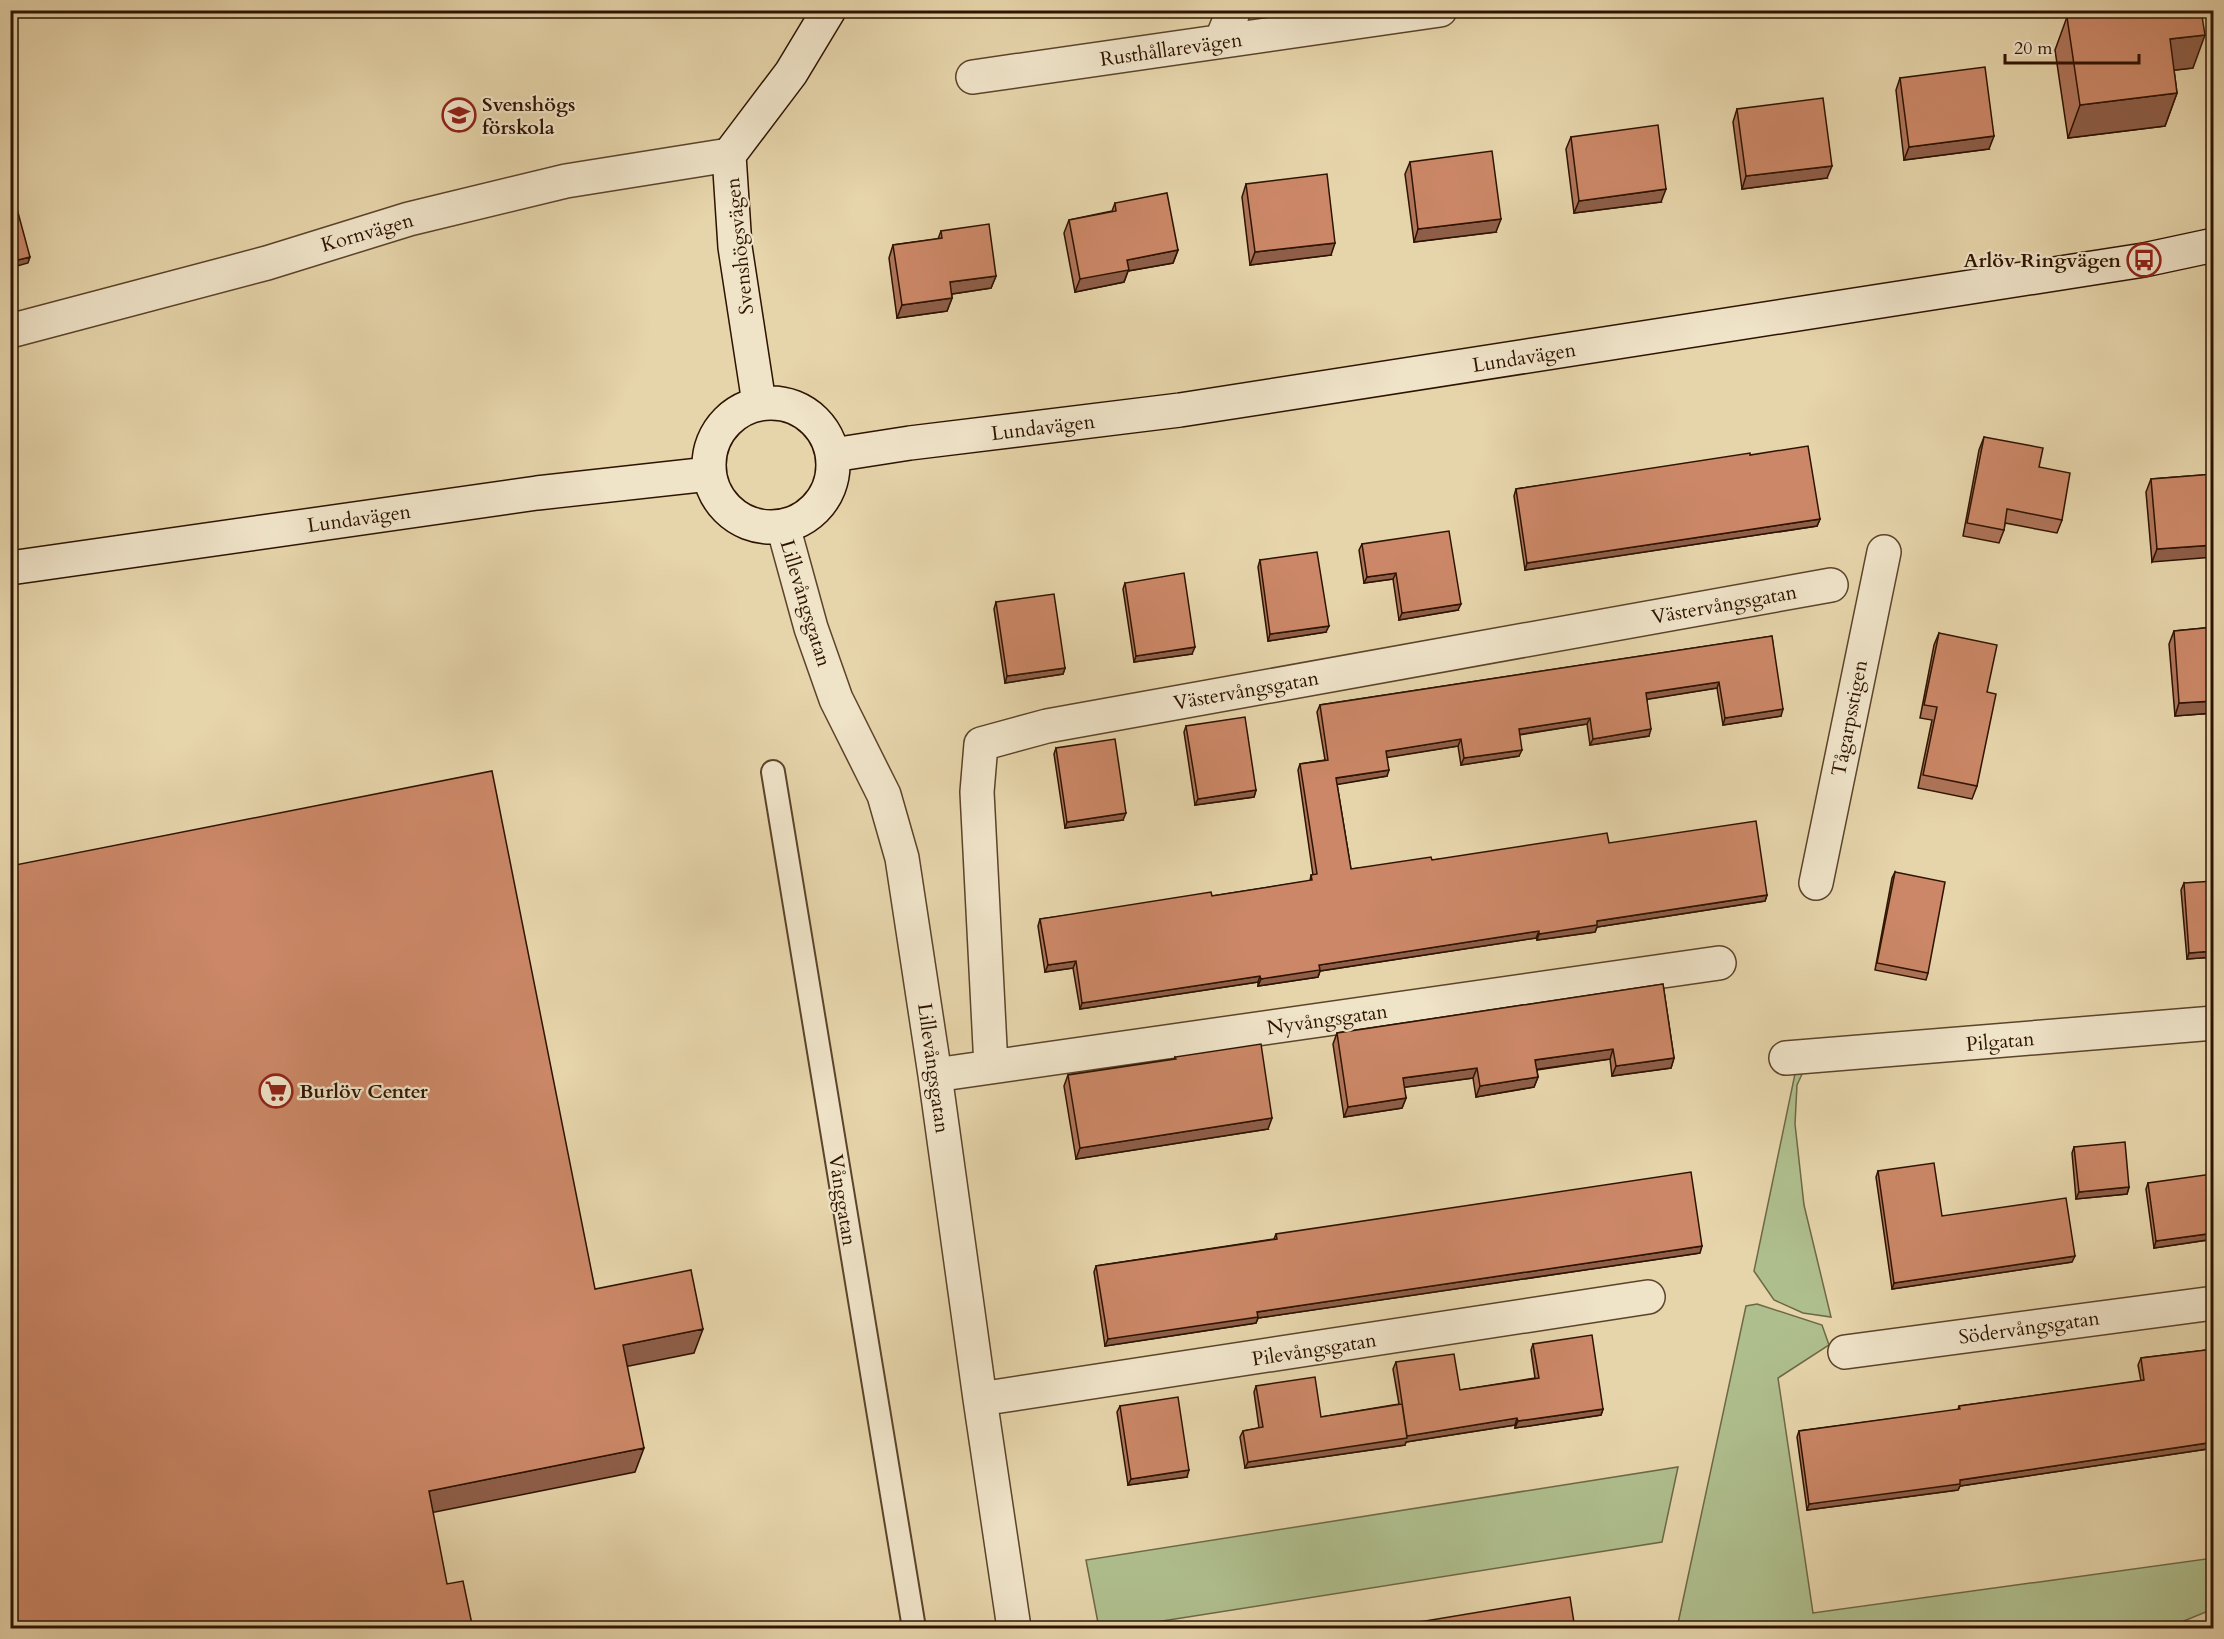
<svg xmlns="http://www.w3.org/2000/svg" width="2224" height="1639" font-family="Cardo,serif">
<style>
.green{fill:#afbe8d;stroke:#6e6846;stroke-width:1.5}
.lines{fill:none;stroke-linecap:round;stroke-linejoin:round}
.lane-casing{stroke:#5c432a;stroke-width:26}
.street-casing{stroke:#5c432a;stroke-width:36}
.secondary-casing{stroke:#2e1300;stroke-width:36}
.lane{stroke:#efe3c8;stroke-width:22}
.street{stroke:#efe3c8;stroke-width:33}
.secondary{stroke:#efe3c8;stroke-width:33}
.wall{fill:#af7459;stroke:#2e1300;stroke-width:1.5}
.shaded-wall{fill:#8e5e48;stroke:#2e1300;stroke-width:1.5}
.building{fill:#cb8767;stroke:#2e1300;stroke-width:1.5}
.labels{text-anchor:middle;stroke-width:4.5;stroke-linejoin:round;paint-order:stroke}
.street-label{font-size:20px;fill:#2e1300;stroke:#efe3c8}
.poi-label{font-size:20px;font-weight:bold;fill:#2e1300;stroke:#efe3c8;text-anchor:start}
</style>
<rect width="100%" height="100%" fill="#e6d4aa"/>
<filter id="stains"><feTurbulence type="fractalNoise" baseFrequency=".00333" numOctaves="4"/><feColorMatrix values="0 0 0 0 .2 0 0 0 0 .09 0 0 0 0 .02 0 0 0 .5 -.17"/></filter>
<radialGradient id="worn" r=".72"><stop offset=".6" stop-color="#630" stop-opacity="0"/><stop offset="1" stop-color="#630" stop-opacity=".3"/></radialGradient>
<path class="green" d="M1796,1069l7,3 -6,13 -2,39 9,81 27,112 -28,-4 -29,-13 -20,-29z
M1757,1304l65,21 7,20 -51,33 35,235 400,-55v51l-46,19h-490l69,-322z
M1678,1467l-16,75 -544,86h-19l-13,-68z"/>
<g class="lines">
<g class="lane-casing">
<path id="lane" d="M773,772l141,856"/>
</g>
<g class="street-casing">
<path id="street" d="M1221,41l13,-31
M973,77l467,-67
M10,331l257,-68 142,-44 157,-38 163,-26
M783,526l28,102 25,71 48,96 18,63 33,217 45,324 34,229
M1816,883l68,-331
M1786,1058l428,-35
M991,1067l-14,-275 4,-48 66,-18 784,-141
M935,1075l784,-112
M1845,1352l369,-49
M980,1399l668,-102"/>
</g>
<g class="secondary-casing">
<path id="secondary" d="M709 465a62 62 0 1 1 124 0a62 62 0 1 1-124 0Z
M759,403l-24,-156 -6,-92 62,-82 38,-63
M833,455l77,-12 270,-33 964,-150 70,-15
M10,568l527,-75 172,-19"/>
</g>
<use href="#lane" class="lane"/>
<use href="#street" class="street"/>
<use href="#secondary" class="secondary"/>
</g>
<path class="wall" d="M2067,17l126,51 -19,2 3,23 -12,33 -97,12 -13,-88z
M1900,78l89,71 -85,11 -8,-70z
M1737,109l90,69 -85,11 -9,-67z
M1571,137l90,65 -87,11 -8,-64z
M1410,162l86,70 -82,10 -9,-68z
M1246,184l85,71 -81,10 -8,-68z
M1115,203l63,47 -5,13 -45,8 -4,11 -49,10 -11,-59 5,-13 43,-9z
M941,231l55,45 -5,12 -39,6v4l-5,13 -50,7 -8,-60 4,-13 45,-6z
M1984,437l55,30 23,53 -5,13 -52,-10 -1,7 -5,13 -36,-7 16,-86z
M1750,455l70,64 -3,7 -292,44 -11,-74 2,-7z
M2214,474l-62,88 -6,-70 5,-13z
M1362,544l96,66 -59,10 -6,-41 -29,4 -5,-33z
M1260,560l66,72 -58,9 -10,-74z
M1125,583l67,71 -58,8 -11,-73z
M996,602l69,66 -2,6 -58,9 -11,-74z
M2214,627v86l-39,3 -6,-72 5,-13z
M1939,633l48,59 -10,94 -5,13 -54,-11 14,-68 -12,-2 14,-73z
M1772,636l9,80 -58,9 -6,-37 -70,11 2,37 -59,9 -3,-21 -68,11v21l-58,9 -3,-19 -71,11v19l-50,8 14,85 81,-9 177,-17 158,52 -2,6 -168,26 -2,5 -58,8 -1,-2 -216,33 -2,6 -60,9v-4l-178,27 -7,-41 -28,4 -7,-46 2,-7 172,-23 98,-15 1,-6h2l-15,-105 2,-6 25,-4 -8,-48 3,-7z
M1186,726l70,64 -2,7 -59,8 -11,-73z
M1056,748l67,72 -58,8 -11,-74z
M1895,872l33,101 -2,7 -51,-10 17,-92z
M2184,883l30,74 -27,2 -6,-69z
M1663,984l11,74 -3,10 -59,8 -2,-17 -73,11 1,7 -4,10 -58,10 -3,-19 -69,9 2,11 -4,10 -58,9 -11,-73 4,-11z
M1175,1057l93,72 -192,30 -12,-73 4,-11 107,-16z
M2074,1147l55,40 -2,7 -51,5 -4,-46z
M1878,1171l64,45 130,46 -180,27 -16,-112z
M2148,1183h66v56l-60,9 -8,-59z
M1276,1234l424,19 -442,65 -2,5 -151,23 -11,-74 2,-6 178,-27z
M1533,1344l70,65 -2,6 -86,13v-3l-109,17 -1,3 -160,23 -5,-31 3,-6 16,-3 -5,-36 2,-6 65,31 78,-13 -6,-35 3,-7 64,28 75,-12 -4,-28z
M2214,1349v99l-254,38 -2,4 -151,20 -10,-73 2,-6 159,-21 1,-4 182,-25 -3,-16 3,-7z
M1120,1406l67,71 -59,8 -11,-73z"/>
<path class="shaded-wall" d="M2205,35l-12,33 -35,4 12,-33z
M2177,93l-12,33 -97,12 12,-33z
M1994,136l-5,13 -85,11 5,-13z
M1832,166l-5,12 -85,11 4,-13z
M1666,189l-5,13 -87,11 5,-12z
M1501,219l-5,13 -82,10 4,-13z
M1335,243l-4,12 -81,10 5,-13z
M1178,250l-5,13 -45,8 -4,11 -49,10 5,-13 47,-19z
M30,257l-2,6 -18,5v-6z
M996,276l-5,12 -46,7 5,-13z
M952,298l-5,13 -50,7 5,-13z
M1820,519l-3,7 -292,44 2,-7z
M2214,545v12l-62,5 5,-13z
M1396,573l-3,6 -29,4 3,-6z
M1461,604l-3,6 -59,10 3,-7z
M1329,626l-3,6 -58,9 2,-7z
M1195,647l-3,7 -58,8 2,-6z
M1065,668l-2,6 -58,9 2,-7z
M1719,682l-2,6 -74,12 3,-7z
M2214,701v12l-39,3 4,-13z
M1783,709l-2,7 -58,9 2,-7z
M1590,718l-3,6 -71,11 3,-6z
M1651,729l-2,7 -59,9 3,-6z
M1461,739l-3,7 -74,12 2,-7z
M1522,750l-3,6 -58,9 3,-7z
M1389,770l-2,6 -53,9 2,-7z
M1256,790l-2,7 -59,8 3,-6z
M1126,813l-3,7 -58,8 2,-6z
M1767,895l-2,6 -168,26 -2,5 -58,8 2,-6 58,-13z
M1539,931l-3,7 -216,33 -2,6 -60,9 3,-7 58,-14z
M2214,951v6l-27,2 2,-6z
M1076,961l-3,7 -28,4 3,-7z
M1260,976l-2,6 -178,27 2,-6z
M1613,1049l-3,10 -78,11 3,-10z
M1674,1058l-3,10 -59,8 4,-10z
M1477,1068l-4,10 -74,10 4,-10z
M1538,1077l-4,10 -58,10 4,-11z
M1406,1098l-4,10 -58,9 4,-10z
M1272,1118l-4,11 -192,30 4,-11z
M2129,1187l-2,7 -51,5 3,-7z
M2214,1233v6l-60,9 2,-7z
M1702,1246l-2,7 -442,65 -2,5 -151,23 3,-7 149,-27z
M2075,1256l-3,6 -180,27 2,-6z
M703,1329l-9,24 -80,16 9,-24z
M1603,1409l-2,6 -86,13 3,-7z
M1517,1418l-2,7 -109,17 -1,3 -160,23 3,-6z
M2214,1442v6l-254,38 -2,4 -151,20 2,-6 151,-24z
M644,1448l-9,24 -215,43 9,-24z
M1189,1470l-2,7 -59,8 3,-6z"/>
<path class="building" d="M2107,10h94l4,25 -35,4 7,54 -97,12 -13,-88z
M1985,67l9,69 -85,11 -9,-69z
M1823,98l9,68 -86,10 -9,-67z
M1658,125l8,64 -87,12 -8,-64z
M1492,151l9,68 -83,10 -8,-67z
M1327,174l8,69 -80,9 -9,-68z
M10,183l20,74 -20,5z
M1167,193l11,57 -51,10 2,10 -49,9 -11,-59 47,-9 -1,-8z
M989,224l7,52 -46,6 2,16 -50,7 -9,-60 49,-7 -1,-7z
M1984,437l59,11 -4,19 31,6 -8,47 -55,-11 -3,21 -37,-7z
M1808,446l12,73 -293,44 -11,-74 234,-36v2z
M2214,474v71l-57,4 -6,-70z
M1449,531l12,73 -59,9 -6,-40 -29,4 -5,-33z
M1317,552l12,74 -59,8 -10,-74z
M1184,573l11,74 -59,9 -11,-73z
M1054,594l11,74 -58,8 -11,-74z
M2214,627v74l-35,2 -5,-72z
M1939,633l58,12 -10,47 9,2 -19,92 -54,-11 14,-68 -13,-2z
M1772,636l11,73 -58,9 -6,-36 -73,11 5,36 -58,10 -3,-21 -71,11 3,21 -58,8 -3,-19 -75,12 3,19 -53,8 15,91 80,-12 1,3 175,-27 2,10 147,-22 11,74 -170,26v4l-58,9v-3l-220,34 1,5 -59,9 -1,-3 -178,27 -6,-42 -28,4 -8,-46 171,-27 1,4 100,-16 -1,-5 6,-1 -17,-110 28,-4 -8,-55z
M1245,717l11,73 -58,9 -12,-73z
M1115,739l11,74 -59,9 -11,-74z
M492,771l103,518 96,-19 12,59 -80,16 21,103 -215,43 18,93 16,-3 10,48h-463v-763z
M1895,872l50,10 -17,91 -51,-10z
M2214,881v70l-25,2 -5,-70z
M1663,984l11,74 -58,8 -3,-17 -78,11 3,17 -58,9 -3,-18 -74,10 3,20 -58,9 -11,-74z
M1261,1044l11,74 -192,30 -12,-73 108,-16 -1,-2z
M2125,1142l4,45 -50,5 -5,-45z
M1934,1163l8,53 124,-18 9,58 -181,27 -16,-112z
M1691,1172l11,74 -445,66 1,5 -150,22 -12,-73 181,-27 -1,-5z
M2212,1174l2,9v50l-58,8 -8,-58z
M1592,1335l11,74 -85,12 -1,-3 -110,18 -11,-74 58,-8 6,36 79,-12 -6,-34z
M2214,1349v93l-254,38v4l-151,20 -10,-73 161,-22 -1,-3 185,-26 -3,-22z
M1315,1377l6,40 81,-13 5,34 -159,24 -5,-31 20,-4 -7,-41z
M1178,1397l11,73 -58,9 -11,-73z
M1570,1597l5,32h-198z"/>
<defs>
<g id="school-ring" transform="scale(1.725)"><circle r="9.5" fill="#efe3c8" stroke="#8f2418" stroke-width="1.5"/><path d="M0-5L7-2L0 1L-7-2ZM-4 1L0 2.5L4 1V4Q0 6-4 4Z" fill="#8f2418"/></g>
<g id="bus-ring" transform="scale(1.725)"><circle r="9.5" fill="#efe3c8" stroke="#8f2418" stroke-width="1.5"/><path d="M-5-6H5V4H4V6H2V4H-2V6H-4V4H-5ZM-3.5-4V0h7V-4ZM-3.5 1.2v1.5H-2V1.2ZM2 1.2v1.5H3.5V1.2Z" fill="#8f2418"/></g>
<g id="supermarket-ring" transform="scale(1.725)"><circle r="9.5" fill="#efe3c8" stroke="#8f2418" stroke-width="1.5"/><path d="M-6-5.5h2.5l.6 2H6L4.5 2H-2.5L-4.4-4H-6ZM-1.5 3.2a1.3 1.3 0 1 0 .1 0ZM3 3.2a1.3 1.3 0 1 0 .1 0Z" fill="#8f2418"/></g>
</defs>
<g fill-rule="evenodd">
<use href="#school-ring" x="459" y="115"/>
<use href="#bus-ring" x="2144" y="260"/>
<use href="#supermarket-ring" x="276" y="1091"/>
</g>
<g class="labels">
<g class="street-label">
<text transform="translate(1171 49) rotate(-8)" y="7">Rusthållarevägen</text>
<text transform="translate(367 232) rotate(-16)" y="7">Kornvägen</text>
<text transform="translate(739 246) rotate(-96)" y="7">Svenshögsvägen</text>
<text transform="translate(1524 357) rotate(-9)" y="7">Lundavägen</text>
<text transform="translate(1043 427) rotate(-7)" y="7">Lundavägen</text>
<text transform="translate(359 518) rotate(-8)" y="7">Lundavägen</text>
<text transform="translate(806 603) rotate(73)" y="7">Lillevångsgatan</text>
<text transform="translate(1724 604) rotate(-10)" y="7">Västervångsgatan</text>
<text transform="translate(1246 690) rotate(-10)" y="7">Västervångsgatan</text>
<text transform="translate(1849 718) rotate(-79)" y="7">Tågarpsstigen</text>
<text transform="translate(1327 1019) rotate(-8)" y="7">Nyvångsgatan</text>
<text transform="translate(2000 1041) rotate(-5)" y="7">Pilgatan</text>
<text transform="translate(934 1068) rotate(82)" y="7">Lillevångsgatan</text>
<text transform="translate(843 1200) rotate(81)" y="7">Vånggatan</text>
<text transform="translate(2029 1327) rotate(-8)" y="7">Södervångsgatan</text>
<text transform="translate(1314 1349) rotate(-9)" y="7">Pilevångsgatan</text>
</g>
<g class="poi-label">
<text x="482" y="111">Svenshögs<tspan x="482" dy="23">förskola</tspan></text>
<text x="2121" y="267" text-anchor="end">Arlöv Ringvägen</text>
<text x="299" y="1098">Burlöv Center</text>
</g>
</g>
<rect width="2224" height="1639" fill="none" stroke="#e6d4aa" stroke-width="36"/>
<rect x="12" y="12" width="2200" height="1615" fill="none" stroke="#2e1300" stroke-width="3"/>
<rect x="18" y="18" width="2188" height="1603" fill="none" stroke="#2e1300" stroke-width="1.5"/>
<path d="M2005 54v9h134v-9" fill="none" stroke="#2e1300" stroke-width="3"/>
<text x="2014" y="54" font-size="18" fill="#2e1300" stroke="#efe3c8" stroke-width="4.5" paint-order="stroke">20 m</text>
<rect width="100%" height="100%" filter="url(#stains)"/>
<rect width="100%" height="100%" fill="url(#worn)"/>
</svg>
